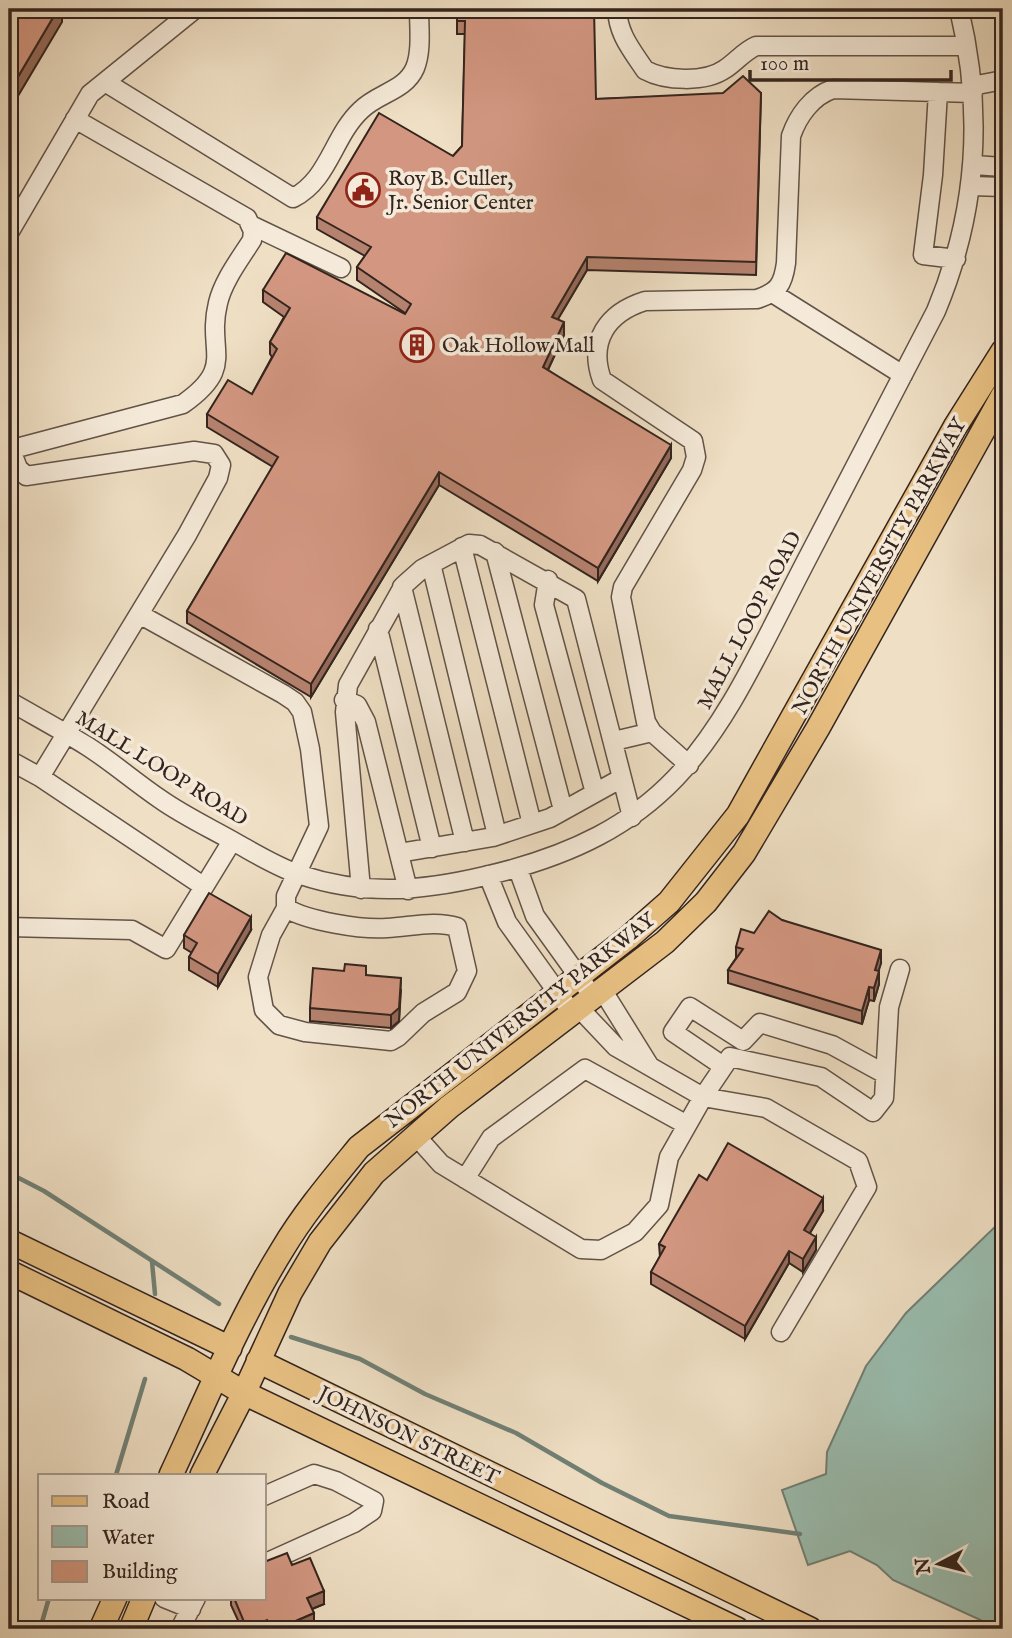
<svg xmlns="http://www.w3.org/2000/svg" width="1012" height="1638" font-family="'IM FELL English',serif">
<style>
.water{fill:#9abdaf;stroke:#718075;stroke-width:2}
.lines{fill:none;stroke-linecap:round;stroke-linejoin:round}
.stream{stroke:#718075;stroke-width:4.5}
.minor-casing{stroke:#625348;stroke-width:21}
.major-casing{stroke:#33241e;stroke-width:26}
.minor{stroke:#f5ead9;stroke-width:18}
.major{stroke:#e8c082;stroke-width:23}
.wall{fill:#b5826f;stroke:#33241e;stroke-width:2}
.shaded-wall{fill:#946a5a;stroke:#33241e;stroke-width:2}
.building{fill:#d39781;stroke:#33241e;stroke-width:2}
.labels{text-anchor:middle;stroke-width:7;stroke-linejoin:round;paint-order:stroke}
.poi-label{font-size:21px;fill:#33241e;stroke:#f5ead9;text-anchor:start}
.street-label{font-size:21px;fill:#33241e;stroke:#f5ead9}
</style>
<rect width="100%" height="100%" fill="#efdfc4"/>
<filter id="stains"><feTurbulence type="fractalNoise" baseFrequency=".00286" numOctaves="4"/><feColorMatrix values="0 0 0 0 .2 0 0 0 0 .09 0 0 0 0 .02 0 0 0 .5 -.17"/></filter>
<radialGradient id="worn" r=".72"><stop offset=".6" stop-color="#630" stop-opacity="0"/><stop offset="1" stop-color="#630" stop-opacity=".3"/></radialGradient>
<path class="water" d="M1003,1219v410h-3l-107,-49 -16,-15 -27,-14 -42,14 -26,-75 44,-16 1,-22 39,-86 40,-53z"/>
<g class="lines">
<path class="stream" d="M9,1173l35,18 175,113
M152,1262l3,32
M291,1337l69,22 65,35 91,39 86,50 67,33 131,18
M116,1475l29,-96
M40,1629l9,-31"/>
<g class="minor-casing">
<path id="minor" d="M617,9c1,25 14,40 28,61 20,11 60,13 80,-1 12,-8 18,-17 31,-23h210
M1002,9l1,4
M105,82l188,116c36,-18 40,-62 68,-88 17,-17 44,-19 54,-42 7,-17 4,-41 4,-59
M972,86l31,-6
M938,92l-5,83 -10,80 33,4
M974,165l29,2
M972,186l31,1
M251,225l90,43
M9,233l81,-139 105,-85
M774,294l129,81
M9,450l174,-46c54,-38 23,-52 35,-101 5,-22 22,-44 34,-63l1,-9 -6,-13 -172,-99
M462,547l70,277
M495,552l68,258
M431,564l66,271
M548,580l-4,25 51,188
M402,587l63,255
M139,614l144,80 12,8 7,10 8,37 9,77 -33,70v12c21,13 76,22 101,20 23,-1 48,-8 70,-1l10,44 -10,21 -34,21 -25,24 -7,4 -86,-9 -26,-7 -15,-15 -6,-33 13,-42 15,-27
M378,629l54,219
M344,700l13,5 9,17 42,168
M9,701c26,15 52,29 78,45 25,16 48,36 73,53 24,17 52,30 78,45 20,11 41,24 63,31 63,21 121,16 184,1 200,-46 234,-147 320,-313 44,-84 88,-168 131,-252 41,-98 48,-199 23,-302
M614,741l38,-9
M9,760l31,17 147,-242 31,-57 3,-13 -7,-11 -20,-3 -168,25 -8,-8 -7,-18
M689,765l-37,-33 -6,-10 -25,-125 2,-10 69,-117 4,-13 -3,-16 -91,-61c-14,-39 5,-67 43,-79l112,-2c21,-7 26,-14 29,-36l5,-127c7,-20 21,-40 42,-47l140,4
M40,777l163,109
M399,853l94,-16 57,-19 72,-40
M518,869l17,47 59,82
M488,875l19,47 66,92
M361,889l-16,-177 3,-27 56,-100 18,-16 47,-25 11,1 96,54 56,218
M9,927l123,3 34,19 66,-108
M603,991l46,74
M723,1066l-50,-34 17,-25 53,34 17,-18 72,22 53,29
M416,1136l25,28 140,85 20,1 34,-18 24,-27 10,-48 34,-60 -87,-50 -36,-38
M465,1179l26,-41 94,-69 102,56
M781,1332l86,-145 -9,-26 -92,-53 -63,-11 27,-40 91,20 52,35 11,-14 5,-91 11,-38
M264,1496l50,-22 22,7 38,20 -2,10 -18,12 -84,38
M164,1598l27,11
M180,1629l16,-31"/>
</g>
<g class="major-casing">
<path id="major" d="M9,1241l221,107
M9,1272l178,87 57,34 493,236
M258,1361l552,268
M171,1475c35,-75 67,-154 111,-225 22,-37 50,-70 77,-103l269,-209 41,-36 69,-87 217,-388 48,-76
M202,1475l42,-82 46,-100 30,-51 54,-69 75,-66 216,-165 41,-40 38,-49 74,-125 185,-333
M101,1629l14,-31
M131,1629l13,-31"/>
</g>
<use href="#minor" class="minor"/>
<use href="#major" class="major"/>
</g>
<path class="wall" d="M457,9l139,90 165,-6 -5,182 -169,-5 -29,49 6,16 -16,35 123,88 -73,123 -159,-96 -128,212 -124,-74v-12l86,-144 -66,-40v-13l45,-20 20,-37 -2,-3v-12l14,-25 -21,-15v-12l142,23 -48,-33v-13l8,-11 -48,-27v-12l136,-61 9,-10 3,-112h-8z
M782,920l99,43 -3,8 1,13 -5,17 -5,-1 -7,24 -134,-41v-13l8,-12v-11l18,-14z
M251,930l-33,57 -29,-17v-13l3,-4 -8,-5v-13z
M366,975l35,15 -2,31 -8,7 -81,-7v-13z
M707,1180l116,31 -13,22 6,17 -13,22 -14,-9 -44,76 -94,-55v-12l9,-15 -1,-13z
M292,1565l32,39 -12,5 2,17 -7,3h-65l-11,-24v-7h33z"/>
<path class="shaded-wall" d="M58,9h4v13l-53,89v-19z
M587,257v13l-35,59v-12z
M564,322v13l-21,45v-13z
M671,445v13l-73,123v-13z
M439,472v13l-128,212v-13z
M251,917v13l-33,57v-13z
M881,950v13l-6,20v-13z
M879,971v13l-5,17v-13z
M401,978l-2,43 -8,7v-13z
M869,987v13l-7,24v-13z
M823,1198v13l-19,32v-13z
M816,1237v13l-13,22v-13z
M789,1251v12l-44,76v-13z
M324,1591v13l-17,7v-13z
M314,1613v13l-7,3h-30z
M267,1620v9h-20z"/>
<path class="building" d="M11,9h47l-49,83v-80z
M457,9h137l2,90 127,-6 20,-17 18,17 -5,169 -169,-5 -35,60 12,5 -21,45 128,78 -73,123 -159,-96 -128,212 -124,-73 91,-154 -71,-43 21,-34 24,14 25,-45 -7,-7 20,-34 -27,-18 23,-37 119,61 6,-10 -54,-37 14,-20 -54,-30 62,-104 74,43 9,-10 3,-125h-8z
M209,893l42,24 -33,57 -29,-17 8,-14 -13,-8z
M769,911l13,9 99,30 -6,20 4,1 -5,17 -5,-1 -7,24 -134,-41 15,-21 -7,-2 5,-18 13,4z
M345,964l21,2v9l35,3 -2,30 -8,7 -81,-7 3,-40 31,3z
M728,1143l95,55 -19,32 12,7 -13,22 -14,-8 -44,75 -94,-54 14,-25 -6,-3 40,-69 8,5z
M287,1553l5,12 18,-7 14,33 -17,7 7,15 -37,16h-6l-4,-9 -20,9 -13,-31h30v-36z"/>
<defs>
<g id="civic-ring" transform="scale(1.75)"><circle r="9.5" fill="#f5ead9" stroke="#8f2418" stroke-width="1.5"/><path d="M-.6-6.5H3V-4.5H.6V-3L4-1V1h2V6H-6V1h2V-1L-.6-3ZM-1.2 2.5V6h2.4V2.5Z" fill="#8f2418"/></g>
<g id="building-ring" transform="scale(1.75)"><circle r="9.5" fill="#f5ead9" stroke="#8f2418" stroke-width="1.5"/><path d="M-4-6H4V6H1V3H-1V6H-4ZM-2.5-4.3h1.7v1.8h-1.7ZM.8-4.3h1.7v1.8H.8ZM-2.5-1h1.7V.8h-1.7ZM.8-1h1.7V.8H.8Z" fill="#8f2418"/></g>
</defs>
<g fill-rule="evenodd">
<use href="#civic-ring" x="363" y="190"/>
<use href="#building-ring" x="417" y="345"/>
</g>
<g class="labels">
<g class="poi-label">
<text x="388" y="185">Roy B. Culler,<tspan x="388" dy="24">Jr. Senior Center</tspan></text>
<text x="442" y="352">Oak Hollow Mall</text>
</g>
<g class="street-label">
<text transform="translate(879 566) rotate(-61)" y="7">NORTH UNIVERSITY PARKWAY</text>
<text transform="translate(749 620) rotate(-62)" y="7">MALL LOOP ROAD</text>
<text transform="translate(162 768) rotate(32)" y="7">MALL LOOP ROAD</text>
<text transform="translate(520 1020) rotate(-38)" y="7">NORTH UNIVERSITY PARKWAY</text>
<text transform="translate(409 1435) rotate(26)" y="7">JOHNSON STREET</text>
</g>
</g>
<rect width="1012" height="1638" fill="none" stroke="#efdfc4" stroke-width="35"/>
<rect x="10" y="10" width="991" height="1617" fill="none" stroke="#33241e" stroke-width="3.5"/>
<rect x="18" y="18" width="977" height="1603" fill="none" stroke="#33241e" stroke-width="2"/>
<rect x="38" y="1474" width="228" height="126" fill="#f5ead9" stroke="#a79b8e" stroke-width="2"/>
<rect x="52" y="1496" width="35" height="10" fill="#e8c082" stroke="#a79b8e" stroke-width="2"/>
<text x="102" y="1508" font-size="21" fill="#33241e">Road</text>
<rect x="52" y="1526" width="35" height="21" fill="#9abdaf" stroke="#a79b8e" stroke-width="2"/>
<text x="102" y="1544" font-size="21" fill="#33241e">Water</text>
<rect x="52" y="1561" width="35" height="21" fill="#d39781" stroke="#a79b8e" stroke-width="2"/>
<text x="102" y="1578" font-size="21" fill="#33241e">Building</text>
<g transform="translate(939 1564) rotate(263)" stroke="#f5ead9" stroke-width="5" paint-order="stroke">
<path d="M0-5L12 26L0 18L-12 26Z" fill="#33241e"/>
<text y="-10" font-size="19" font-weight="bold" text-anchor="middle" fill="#33241e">N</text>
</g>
<path d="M750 70v10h201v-10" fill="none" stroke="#33241e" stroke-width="3.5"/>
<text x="760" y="70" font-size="21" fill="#33241e" stroke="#f5ead9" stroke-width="5" paint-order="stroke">100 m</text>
<rect width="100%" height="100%" filter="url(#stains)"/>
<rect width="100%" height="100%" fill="url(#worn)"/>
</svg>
